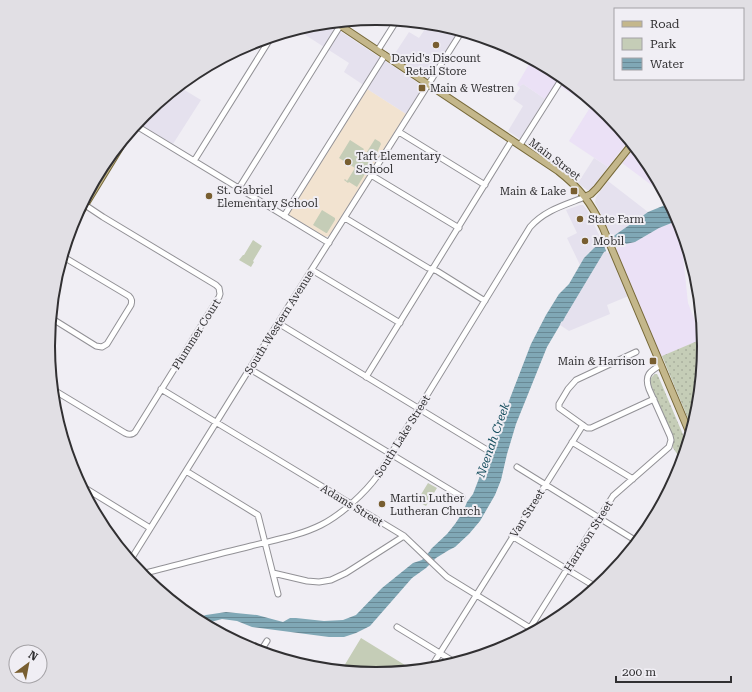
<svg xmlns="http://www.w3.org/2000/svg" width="752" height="692" font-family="'Roboto Serif',serif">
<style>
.built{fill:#e5e1ee}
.industrial{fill:#ebe1f6}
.education{fill:#f2e3d0}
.grass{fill:url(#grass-dots)}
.park{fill:#c5cdb7}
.water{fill:url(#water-rules)}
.pier{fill:#f0eef4}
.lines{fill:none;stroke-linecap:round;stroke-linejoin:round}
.minor-casing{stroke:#929196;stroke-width:7}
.major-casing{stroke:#776939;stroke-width:8}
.minor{stroke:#fff;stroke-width:5}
.major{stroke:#c4b78b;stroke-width:6}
.rail{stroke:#4d4c4f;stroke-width:1;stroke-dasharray:2 4;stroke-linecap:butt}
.poi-dot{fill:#785e30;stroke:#f0eef4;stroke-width:1.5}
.labels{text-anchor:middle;stroke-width:4;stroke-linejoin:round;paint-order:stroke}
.poi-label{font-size:11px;fill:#313032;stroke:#f0eef4;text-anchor:start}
.street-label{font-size:11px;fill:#313032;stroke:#f0eef4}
.water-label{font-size:12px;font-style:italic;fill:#164e5e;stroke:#f0eef4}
.rim{fill:none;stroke:#313032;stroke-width:2}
</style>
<defs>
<pattern id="grass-dots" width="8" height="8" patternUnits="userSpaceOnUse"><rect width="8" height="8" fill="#c5cdb7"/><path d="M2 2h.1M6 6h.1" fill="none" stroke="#aab09e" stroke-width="1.8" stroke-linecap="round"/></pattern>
<pattern id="water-rules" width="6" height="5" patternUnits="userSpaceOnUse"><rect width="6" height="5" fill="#80a8b6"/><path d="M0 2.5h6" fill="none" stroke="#698995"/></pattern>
</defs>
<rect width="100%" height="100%" fill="#f0eef4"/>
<path class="built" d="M328,23l95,63 -1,3 -16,25 -39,-25 -5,-5 -18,-12 5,-9 -53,-34 16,-5z
M429,23l11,1 19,6 -30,47 -2,1 -33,-23 15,-23 10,6z
M523,84l22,15 -25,40 -12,-8 15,-25 -10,-7 7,-11 -1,-1z
M178,86l23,14 -28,44 -29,-17 -1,-5 1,-5 5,-7z
M594,158l14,9 -17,23h-4l-9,-7z
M608,181l40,31 -36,25 -17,-35 1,-5z
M580,205h3l4,5 16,33 -7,4 -5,3 -7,8 -4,7 -13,-27 10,-5 -11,-23z
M612,250l19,45 -24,10 3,9 -41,17 -9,-6 1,-3 2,-1 2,-4 37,-62 2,-3z"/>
<path class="industrial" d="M532,59l26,14 50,41 21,26 -21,27 -39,-26 22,-35 -33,-21 -10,16 -25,-17 -4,3 -2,-2z
M635,147l14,17 16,31 -43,-32z
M674,222l6,1 2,6 -1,8 7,66 14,36 -44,19 -46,-108 9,-5 14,-3 24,-14z"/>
<path class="education" d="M367,89l39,25 -77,122 -4,1 -36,-22v-4z"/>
<path class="grass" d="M702,339l2,7 -6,64 -6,18 -30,-72z
M655,374h2l2,4 28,66 -5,17 -9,-13v-6l-1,-8 -22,-51c0,-4 2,-7 5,-9z"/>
<path class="park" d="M375,139l5,3 1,2 -7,15 -5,3 -6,-4z
M350,140l14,9 -5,7 12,8 -14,23 -8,-5 -1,1 -4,-3 1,-1 2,2 8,-13 -16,-10z
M322,210l13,8v2l-8,13h-1l-13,-8z
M253,240l9,6 -9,15 1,1 -3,5 -12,-7 4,-5h1z
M428,483l9,5 -11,18 -9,-5z
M361,638l52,32 -37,4 -35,-3z"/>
<path class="water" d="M670,203l10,20 -6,-1 -15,6 -24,14 -14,3 -17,7 -39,65 -2,4 -2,1 -1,3 -13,22 -31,77 -9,30 -6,26 -6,15 -15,26 -11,13 -14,13 -6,3 -13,8 -10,10 -14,10 -42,48 -14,7 -12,4h-15l-77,-10 -15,-6 -15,-2 -19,5 -9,-5 12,-4 20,-3 31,3 26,7 7,-4h6l28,3 19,-1 13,-5 26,-27 31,-25 9,-3 8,-9 1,-2 16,-15 8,-10 8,-12 4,-10 6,-8 58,-150 15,-29 13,-21 10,-10 15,-26 10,-10 21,-13 33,-23z"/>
<path class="pier" d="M612,235l5,13 -10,5 -5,-12z"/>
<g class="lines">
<g class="minor-casing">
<path id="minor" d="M378,50l19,-30
M135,125l194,118
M399,132l86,53
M520,145l43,-68
M194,161l78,-125
M371,175l88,53
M239,188l101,-162
M284,216l101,-161
M345,218l83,50 9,3 48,30
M312,270l88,53
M51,318l45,28 6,1 5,-3 24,-39c1,-4 1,-6 -2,-9l-67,-40
M278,323l209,127
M636,352l-60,28 -8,9 -9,15v4l28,20h4l63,-29
M250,369l212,128
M366,377l146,-237
M52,389l73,44c4,2 7,2 10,-1l84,-135 1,-3 -1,-6 -3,-3 -113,-68 -18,-12
M161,389l243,147 43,41 88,54
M572,442l61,37
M517,467l121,75
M186,471l72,44 20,79
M80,485l70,43
M512,536l84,51
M130,561l148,-238 184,-292
M273,573l34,8 12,1 12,-2 15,-7 58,-37
M141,574c36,-9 73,-19 110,-28 23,-6 48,-10 70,-21 20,-10 44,-32 57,-50l152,-248c15,-17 35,-22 55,-30
M397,627l59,36
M525,636l88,-140 56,-49 2,-7 -1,-4 -21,-47c-5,-14 1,-18 12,-24
M260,652l7,-11
M430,669l153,-244"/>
</g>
<g class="major-casing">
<path id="major" d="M335,22l223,149c22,17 33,32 45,57l87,206
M585,197l6,-3 6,-6 35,-44
M71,228l61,-100"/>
</g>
<use href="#minor" class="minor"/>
<use href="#major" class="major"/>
<path class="rail" d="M693,268l6,25"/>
</g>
<g class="poi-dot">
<circle cx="436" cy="45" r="4"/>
<rect x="418" y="84" width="8" height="8" rx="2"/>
<circle cx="348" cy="162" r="4"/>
<rect x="570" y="187" width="8" height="8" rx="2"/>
<circle cx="209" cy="196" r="4"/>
<circle cx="580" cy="219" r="4"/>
<circle cx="585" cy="241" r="4"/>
<rect x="649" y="357" width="8" height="8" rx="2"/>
<circle cx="382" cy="504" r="4"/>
</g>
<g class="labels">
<g class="poi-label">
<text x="436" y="62" text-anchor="middle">David's Discount<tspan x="436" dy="13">Retail Store</tspan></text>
<text x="430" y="92">Main &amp; Westren</text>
<text x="356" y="160">Taft Elementary<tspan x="356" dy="13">School</tspan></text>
<text x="217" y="194">St. Gabriel<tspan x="217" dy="13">Elementary School</tspan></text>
<text x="566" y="195" text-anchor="end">Main &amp; Lake</text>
<text x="588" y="223">State Farm</text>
<text x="593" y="245">Mobil</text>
<text x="645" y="365" text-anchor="end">Main &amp; Harrison</text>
<text x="390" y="502">Martin Luther<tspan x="390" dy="13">Lutheran Church</tspan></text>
</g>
<g class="street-label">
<text transform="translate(555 159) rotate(37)" y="4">Main Street</text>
<text transform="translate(279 322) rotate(-58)" y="4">South Western Avenue</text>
<text transform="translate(196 334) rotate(-58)" y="4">Plummer Court</text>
<text transform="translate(402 436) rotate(-58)" y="4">South Lake Street</text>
<text transform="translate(352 505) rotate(31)" y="4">Adams Street</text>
<text transform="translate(527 513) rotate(-58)" y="4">Van Street</text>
<text transform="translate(588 536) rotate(-58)" y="4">Harrison Street</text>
</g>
<g class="water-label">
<text transform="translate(493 440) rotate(-71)" y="4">Neenah Creek</text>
</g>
</g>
<path d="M0 0H752V692H0ZM55 346a321 321 0 1 1 642 0a321 321 0 1 1-642 0Z" fill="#e1dfe4" fill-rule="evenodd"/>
<path class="rim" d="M55 346a321 321 0 1 1 642 0a321 321 0 1 1-642 0Z"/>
<rect x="614" y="8" width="130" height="72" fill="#f0eef4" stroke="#a4a2a6"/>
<rect x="622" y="21" width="20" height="6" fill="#c4b78b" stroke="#a4a2a6"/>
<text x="650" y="28" font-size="12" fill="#313032">Road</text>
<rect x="622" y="38" width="20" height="12" fill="#c5cdb7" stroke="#a4a2a6"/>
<text x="650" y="48" font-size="12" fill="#313032">Park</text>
<rect x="622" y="58" width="20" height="12" fill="url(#water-rules)" stroke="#a4a2a6"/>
<text x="650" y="68" font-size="12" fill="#313032">Water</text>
<g transform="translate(28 664) rotate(32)"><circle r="19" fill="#f0eef4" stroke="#a4a2a6"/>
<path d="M0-3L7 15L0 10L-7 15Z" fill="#785e30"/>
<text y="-6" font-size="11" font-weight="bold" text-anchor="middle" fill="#313032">N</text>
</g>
<path d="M616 676v6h115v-6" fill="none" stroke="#313032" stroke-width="2"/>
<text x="622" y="676" font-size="12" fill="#313032" stroke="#f0eef4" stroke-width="3" paint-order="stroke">200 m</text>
</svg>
